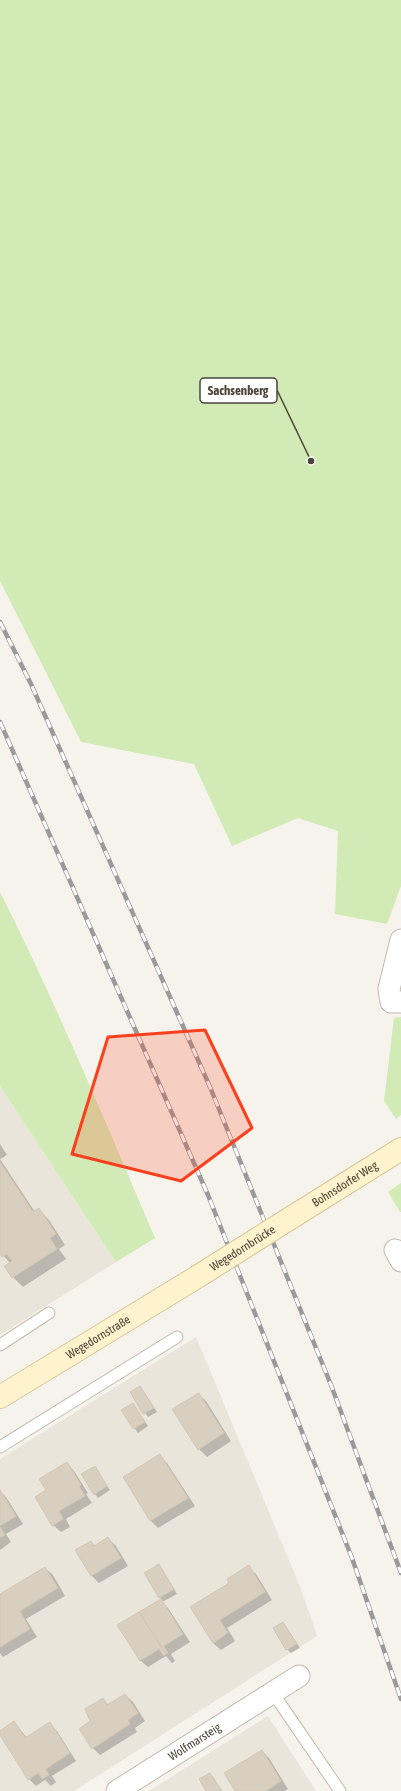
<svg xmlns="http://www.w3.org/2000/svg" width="401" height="1791" font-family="'Asap Condensed',sans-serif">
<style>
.residential{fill:#eae5da}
.green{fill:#d2eab5}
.shadow{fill:#0003}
.building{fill:#d8cfc1;stroke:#d3c7b4}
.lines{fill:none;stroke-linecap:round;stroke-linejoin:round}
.lane-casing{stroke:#c2bbae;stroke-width:13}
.street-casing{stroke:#c2bbae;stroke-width:23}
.secondary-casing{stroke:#d6c79b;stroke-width:24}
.lane{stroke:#fff;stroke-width:11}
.street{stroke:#fff;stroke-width:21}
.secondary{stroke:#fff3cd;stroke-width:22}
.rail-casing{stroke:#9a9a9a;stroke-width:4.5}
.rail{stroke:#fff;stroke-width:3;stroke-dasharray:9;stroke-linecap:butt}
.secondary-bridge-casing{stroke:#d6c79b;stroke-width:24;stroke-linecap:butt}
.secondary-bridge{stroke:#fff3cd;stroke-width:22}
.marked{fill:#fc3f1d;fill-opacity:0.2;stroke:#fc3f1d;stroke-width:3;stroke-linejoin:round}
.labels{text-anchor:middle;stroke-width:3;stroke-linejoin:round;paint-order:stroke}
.street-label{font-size:12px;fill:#4b4439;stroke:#fff}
.leader{fill:none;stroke:#4b4439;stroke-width:1.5}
.callout-dot{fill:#4b4439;stroke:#fff;stroke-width:1.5}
.callout{fill:#fff;stroke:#4b4439;stroke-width:1.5}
.callout-label{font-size:13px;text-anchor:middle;font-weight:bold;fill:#4b4439}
</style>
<rect width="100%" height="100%" fill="#f6f3ec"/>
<path class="residential" d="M0,1086l116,176 -116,73z
M196,1337l105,252 16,47 -243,155h-74v-332z
M268,1716l48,75h-167z"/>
<path class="green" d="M0,0h401v886l-14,38 -52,-10 3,-83 -40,-13 -66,28 -38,-82 -113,-22 -81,-161z
M0,892c57,113 105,229 155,346l-39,24 -116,-176z
M401,1017v98l-5,4 -12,-18 10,-83z
M401,1183v29h-1l-12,-20z"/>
<path class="shadow" d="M0,1144l7,11 -7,4 35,53 4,-2 10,10 16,25 -6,4 7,10 -43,28 -10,-10 -3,-14 -10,-11z
M143,1391l14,21 -9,5 -17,-24z
M198,1394l8,7 25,40 -24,16 -8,-8z
M133,1404l15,22 -10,7 -16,-23z
M160,1456l7,7 28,43 -37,22 -7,-7 -27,-43z
M67,1463l7,8 14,22 -2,1 6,9 -26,16 4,8 -9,5 -8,-7 -5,-34z
M94,1467l16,23 -12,8 -3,-4z
M0,1491l6,6 17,27 -17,10 5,8 -11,8z
M108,1538l8,8 12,20 -29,17 -7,-7 -16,-25 15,-9 4,4z
M159,1565l18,29 -15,8 6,6 22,34 -19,12 4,7 -3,2 -6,-7 -18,11 -8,-7 -21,-34 43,-26 -2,-2z
M248,1567l8,7 16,26 -45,28 8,13 -14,9 -8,-7 17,-60z
M45,1568l8,7 12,21 -39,23 11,18 -34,20 -3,-4v-58z
M283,1623l17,25 -9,5 -4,-4z
M125,1695l8,7 12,19 -10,7 2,4 -37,23 -7,-7 -1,-27 11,-22 6,7z
M14,1722l13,16 23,-14 7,7 19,30 -24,15 4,6 -5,4 -6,-6 -9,6 -7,-7 -29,-45v-2z
M262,1751l7,7 19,31 -3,2h-48z
M210,1774l4,4 8,13h-15z"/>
<path class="building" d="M0,1162l33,50 6,-4 17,26 -6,4 7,11 -45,29 -8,-12 8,-5 -5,-7 -5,3 -2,-3z
M140,1386l14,22 -11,6 -13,-22z
M199,1393l25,40 -26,17 -26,-41z
M133,1403l12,19 -12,7 -12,-19z
M160,1454l28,44 -38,23 -27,-44z
M67,1462l14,23 -2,1 6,10 -26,15 4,8 -11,7 -17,-29 11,-7 -7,-11z
M95,1466l12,20 -13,9 -13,-21z
M0,1490l16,26 -16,10z
M0,1527l5,8 -5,3z
M108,1537l13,21 -30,18 -16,-26 16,-9 3,5z
M159,1564l15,25 -15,9 -15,-25z
M249,1565l16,27 -45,28 8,13 -15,10 -23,-36 39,-24 -2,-4z
M45,1567l13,21 -38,23 10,18 -30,18v-53z
M161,1599l22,35 -19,12 4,7 -2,1 -27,-42z
M139,1612l27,42 -2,2 -5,-7 -19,12 -23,-36z
M283,1622l14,22 -11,6 -13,-22z
M125,1694l13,19 -10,7 2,4 -38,25 -13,-20 11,-8 -5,-12 18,-11 4,7z
M14,1721l11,17 25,-16 20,31 -24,16 3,6 -7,4 -4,-6 -10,7 -28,-45v-4z
M262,1750l19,31 -15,10h-31l-11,-18z
M210,1773l11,17 -2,1h-13l-7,-12z"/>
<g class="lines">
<g class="lane-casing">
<path id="lane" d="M0,1345l49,-32
M0,1447l177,-110
M273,1693l67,98"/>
</g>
<g class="street-casing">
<g id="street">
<path d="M401,940l-12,49 2,13h10"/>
<path d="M395,1250l6,11"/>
<path id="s1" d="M117,1791l182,-115"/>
</g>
</g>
<g class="secondary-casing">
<g id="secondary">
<path id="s2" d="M289,1219l112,-70"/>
<path id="s3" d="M0,1397l197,-120"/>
</g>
</g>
<use href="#lane" class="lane"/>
<use href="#street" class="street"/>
<use href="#secondary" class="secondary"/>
<g class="rail-casing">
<path id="rail" d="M0,622l31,62 179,403 121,298 70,188
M0,722l208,473 144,363 49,141"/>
</g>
<use href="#rail" class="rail"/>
<g class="secondary-bridge-casing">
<g id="secondary-bridge">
<path id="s4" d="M197,1277l92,-58"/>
</g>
</g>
<use href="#secondary-bridge" class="secondary-bridge"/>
</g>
<path class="marked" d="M205,1030l47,98 -71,53 -109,-27 36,-117z"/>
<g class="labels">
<g class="street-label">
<text dy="4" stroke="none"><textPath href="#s2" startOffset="66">Bohnsdorfer Weg</textPath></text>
<text dy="4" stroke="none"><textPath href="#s4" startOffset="54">Wegedornbrücke</textPath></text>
<text dy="4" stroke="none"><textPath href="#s3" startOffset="115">Wegedornstraße</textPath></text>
<text dy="4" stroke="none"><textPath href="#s1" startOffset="92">Wolfmarsteig</textPath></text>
</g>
</g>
<path class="leader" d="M311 461L277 390"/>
<circle class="callout-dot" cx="311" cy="461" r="4"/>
<rect class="callout" x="200" y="378" width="77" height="25" rx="4"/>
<g class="callout-label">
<text x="238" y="395">Sachsenberg</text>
</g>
</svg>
